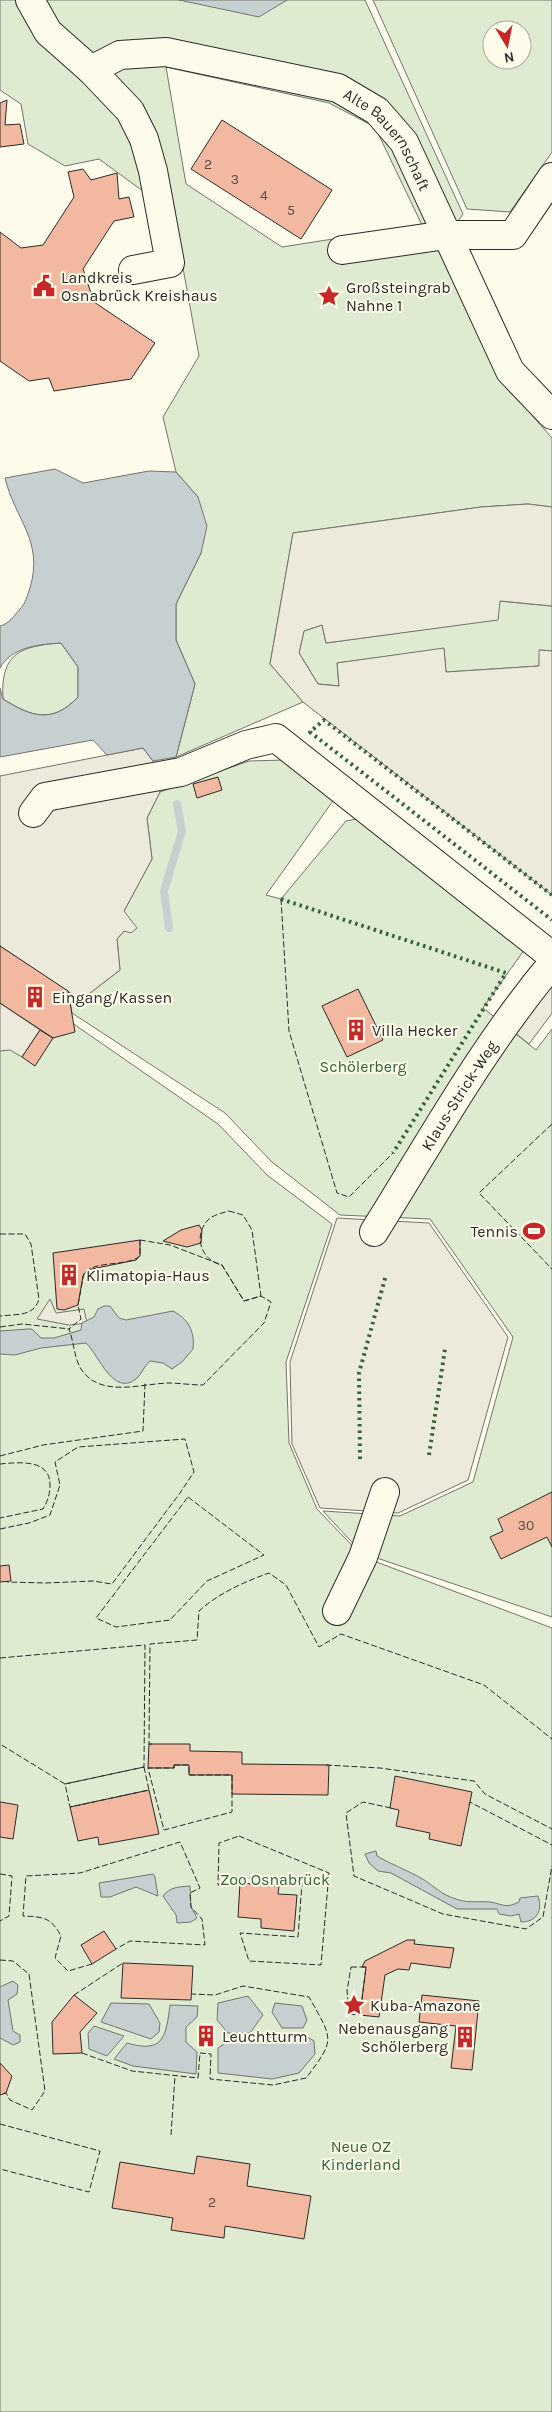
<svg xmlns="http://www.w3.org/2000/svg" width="552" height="2412" font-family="Karla,sans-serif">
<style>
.green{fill:#deebd1;stroke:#74746e;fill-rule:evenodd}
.parking{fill:#eceadb;stroke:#74746e}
.water{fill:#c7d0d0;stroke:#74746e}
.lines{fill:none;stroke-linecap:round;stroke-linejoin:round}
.stream{stroke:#c7d0d0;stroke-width:8}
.building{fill:#f2b8a0;stroke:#2b2b2b}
.minor-casing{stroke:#2b2b2b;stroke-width:30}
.minor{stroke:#fdfbea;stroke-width:28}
.hedge{stroke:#34623c;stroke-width:4;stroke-dasharray:2.5 4;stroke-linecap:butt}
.fence{stroke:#2b2b2b;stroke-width:1;stroke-dasharray:6 2.5;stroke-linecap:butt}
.labels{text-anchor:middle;stroke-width:4;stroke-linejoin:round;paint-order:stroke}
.number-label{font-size:14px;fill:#5d4e48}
.street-label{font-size:16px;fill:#2b2b2b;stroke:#fdfbea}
.poi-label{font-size:16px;fill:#2b2b2b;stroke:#fdfbea;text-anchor:start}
.park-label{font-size:16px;fill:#34623c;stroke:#fdfbea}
</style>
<rect width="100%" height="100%" fill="#fdfbea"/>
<path class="green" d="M0,0h365l98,214 -25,35 62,130 52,59v69l-24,-3 -47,3 -188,26 -23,131 33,38 -127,55 19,-73 -19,-44v-36l25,-51 -3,-56 -22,-25 -13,-55 36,-61 -26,-143 -74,-54 -34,7 -37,-22 -7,-40 -21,-14zM166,67l163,36 46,24 47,98 -140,22 -96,-63z
M373,0h179v152l-42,60 -43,-3zM492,30h30v30h-30z
M499,601l53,5v45l-12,-1 -1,16 -93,6 -2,-23 -107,14 2,23 -21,-2 -19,-31 5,-22 18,-6 4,18 172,-24z
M61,643l17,24v30c-26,27 -46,20 -75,2 -3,-47 19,-53 58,-56z
M284,760l51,38 -69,97 15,4 65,-78 15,-3 166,128 -44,62 53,42 16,-21v588l-190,-64 -39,-42 77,5 73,-34 40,-145 -83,-118 -90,-4 -68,-53 -47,-49 -153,-100 -4,-22 13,9 39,-30 -3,-31 7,-8 6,1 -6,-21 28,-52 -5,-41 13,-26 89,-31z
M0,973l218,151 49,51 65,49 -46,138 3,81 28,66 46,48 189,71v784h-552z"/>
<path class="parking" d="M528,504l24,3v99l-52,-5 -2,19 -172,23 -4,-18 -18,6 -5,22 19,31 21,2 -2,-23 107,-15 2,24 93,-6v-16l13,1v244l-249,-193 -33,-38 23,-131 188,-26z
M143,748l10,13 7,31 -13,26 5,41 -28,52 13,17 -6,5 -7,-2 -7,8 3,31 -39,30 -81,-54v-170z
M552,981v32l-23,31 -15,-12z
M0,1003l40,27 -18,27 -12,-7 -10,1z
M337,1218l92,5 79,114 -40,143 -70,33 -78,-5 -28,-64 -2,-82z
M50,1299l6,14 28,-4 3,14 -18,2 -32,-6z"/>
<path class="water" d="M179,0h108l-28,17z
M55,469l28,14 66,-12 27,1 22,25 9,29 -6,27 -25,51v36l19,44 -19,73 -23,4 -10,-13 -36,7 -14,-15 -93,17v-69l3,11c28,18 50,25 75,-2v-30l-17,-24c-21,1 -50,4 -61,25v-42c9,-2 14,-10 20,-17 6,-6 7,-13 10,-21 14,-48 -15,-68 -25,-110z
M104,1306h6l9,12 7,2 47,-9c15,8 22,20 20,38l-11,13 -10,7 -9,-6 -13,-2c-6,5 -8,13 -14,18 -23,18 -37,-24 -50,-36l-45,5 -26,7 -15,-1v-23l28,-2h4l9,9h13l27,-8 1,-7 12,-6 4,-8z
M376,1851l1,5c13,8 28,13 42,21 15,8 21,18 40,23 10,3 20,1 31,2 13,2 15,7 29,0l1,-4 18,-2c5,14 -1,26 -17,26l-2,-8 -8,2 -12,-2 -2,-5h-40l-66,-36 -13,-2 -9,-8 -4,-9z
M153,1874l2,3 3,19 -22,-9 -26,10h-9l-2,-14z
M190,1886l1,21 6,11 -6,4 -14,1 -1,-8 -13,-19c7,-9 15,-9 27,-10z
M13,1981l5,4 -1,9 -9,6 5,31 7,4v7l-7,3 -13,-7v-51z
M248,1996l15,19 -13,18h-22l-11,-13 1,-17z
M111,2003l38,1 11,19 -1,9 -8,7 -50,-17z
M275,2003l27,3 5,14 -4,8h-21l-10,-16z
M170,2005l28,1 -1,11 -11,10v15l11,10 -1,22 -63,-8 -19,-7 13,-16c37,11 39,-7 43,-38z
M94,2026l30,10 -17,20 -18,-7 -1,-16z
M278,2035h26l10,6 1,13 -16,19 -27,6 -54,-6v-25l10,-7h28z"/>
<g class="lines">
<path class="stream" d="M169,928l-5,-37 18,-60 -5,-27"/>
</g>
<path class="building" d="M7,100l-2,25 15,-1 4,20 -24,3v-44z
M222,120l110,70 -31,49 -110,-70z
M83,169l8,11 26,-7 2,26 10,-2 5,20 -20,4 -31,48 11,33 61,41 -24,36 -77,12 -5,-13 -20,3 -29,-20v-129l21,16 22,-3 31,-48 -6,-25z
M218,777l4,13 -25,8 -4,-14z
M0,946l68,45 7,41 -22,6 -53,-35z
M358,989l25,51 -36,17 -25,-51z
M40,1030l13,8 -18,28 -13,-9z
M199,1225l3,5 -1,13 -14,4 -24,-6 18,-11z
M140,1240v16l-4,4 -49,10 -4,6 -5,29 -14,5 -7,-1 -4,-56z
M552,1492v55l-5,-10 -46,22 -11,-22 13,-6 -5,-12z
M9,1565l2,16 -11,1v-16z
M149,1744h41v7l52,1v12l87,1 -1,30 -96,-1v-19h-43v-10h-15v3h-26z
M395,1776l77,16 -11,54 -32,-7 1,-6 -34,-7 3,-16 -9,-2z
M149,1790l10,44 -60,11 -1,-8 -20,4 -8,-34z
M0,1802l18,3 -5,34 -13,-2z
M240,1883l39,3 -1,8 19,1 -3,36 -33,-3v-9l-23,-2z
M104,1931l12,18 -24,15 -11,-19z
M407,1940h8l-1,4 40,4 -4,20 -39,-5 -2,7 -11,-1 -13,6 -6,42 -19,-2 6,-48h-4l3,-6z
M123,1963l70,3 -2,34 -70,-2z
M74,1995l23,18 -17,19 2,21 -29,1 -1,-32z
M422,1995l57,6 -7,69 -21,-2 5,-42 -37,-4z
M201,2029l12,1 -1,12 -12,-1z
M0,2063l12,13 -6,17 -6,2z
M197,2156l53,8 -3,22 64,10 -7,43 -79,-13 -1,12 -53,-8 2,-12 -61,-10 8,-46 74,12z"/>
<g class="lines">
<g class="minor-casing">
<g id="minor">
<path d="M30,0l18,32 43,38 39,41 14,28 9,32 17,92 -37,7"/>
<path id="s1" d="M91,70l29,-15 46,-3 172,36 39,23 27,31 106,229 42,44"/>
<path d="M342,250l104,-15h67l39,-58"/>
<path d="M33,813l12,-16 136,-25 65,-27 30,-7 276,218"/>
<path id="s2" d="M374,1232c57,-91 109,-186 178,-268"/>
<path d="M337,1611l26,-54 22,-65"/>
</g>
</g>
<use href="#minor" class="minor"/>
<path class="hedge" d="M552,895l-228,-175 -14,12 242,188
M281,899l225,74 -113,180
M429,1455l16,-106
M360,1459l-1,-86 27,-98"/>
<path class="fence" d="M281,899l8,132 48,162 12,4 44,-44
M552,1124l-73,69 73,76
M229,1211l14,4 9,15 9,66 -17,5 -22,-36c-20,-4 -29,-28 -15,-44 5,-6 15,-8 22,-10z
M0,1234h25l6,10 8,55c-5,18 -23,15 -39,17
M140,1240l30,5 52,20 22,36 17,-5 10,6 -7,21 -61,62c-12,0 -24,-2 -35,-2 -28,1 -68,15 -87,-14 -7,-11 -7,-27 -12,-40l12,-10 -3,-14 6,-32c12,-13 43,-6 56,-17z
M0,1327l22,-3 48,5
M0,1456l43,-11 100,-14 2,-47 -3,1
M0,1464c20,-2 51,-5 50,22 0,8 -3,17 -7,23l-43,9
M188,1497l76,58 -57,26 -37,39 -54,7 -20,-9z
M0,1529l29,-6 21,-8 10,-30 -5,-23 23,-15 107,-8 9,33 -14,21 -68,91 -19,-3 -47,2 -39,-1
M0,1658l145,-13 -1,122 -79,17 -65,-40
M152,1744h-3l1,-100 47,-4 2,-29c20,-18 45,-29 70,-38l17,12 33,62 22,-13 143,51 68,54
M174,1765h15v10h43v37l-68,18 -16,-62h26z
M326,1765l54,3 94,13 11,13 67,35
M144,1767l5,23 -79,17 -5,-23z
M469,1805l1,-3 82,43
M391,1808l-28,-6 -17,11 8,63 89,38 83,15 17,-12 9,-51
M239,1836l90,37 -8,92 -72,-4 -9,-28 58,4 4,-54 -66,-6v9l-18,-1 1,-42z
M0,1874l12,2 -3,40 -9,5
M0,1960l13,1 16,13 16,117 -13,19 -22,-10 -4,-7 -4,1
M92,1964l-24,7 -13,-13 6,-22c-10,-19 -18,-19 -38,-20l3,-40 54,-3 100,-31 20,46 -10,5 1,14 11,12 3,26 -75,-4 -14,8
M351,1967h15l-6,48 -11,-1 -2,-23z
M74,1995l49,-32
M82,2053l50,18 66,7 2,-25 11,1 -1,25 63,6 33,-7c30,-39 27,-38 3,-81l-66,-11 -28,9 -23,-1
M0,2124l100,27 -11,41 -89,-23
M171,2135l4,-59"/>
</g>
<defs>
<g id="civic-bare" transform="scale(1.725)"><path d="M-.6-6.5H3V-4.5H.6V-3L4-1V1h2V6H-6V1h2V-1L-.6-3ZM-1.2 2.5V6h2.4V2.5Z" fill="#c62828" stroke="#fdfbea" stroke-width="2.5" paint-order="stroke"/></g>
<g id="sight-bare" transform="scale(1.725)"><path d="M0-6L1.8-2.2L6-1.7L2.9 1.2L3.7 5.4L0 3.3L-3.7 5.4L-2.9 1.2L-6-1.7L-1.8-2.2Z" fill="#c62828" stroke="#fdfbea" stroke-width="2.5" paint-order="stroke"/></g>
<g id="building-bare" transform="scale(1.725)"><path d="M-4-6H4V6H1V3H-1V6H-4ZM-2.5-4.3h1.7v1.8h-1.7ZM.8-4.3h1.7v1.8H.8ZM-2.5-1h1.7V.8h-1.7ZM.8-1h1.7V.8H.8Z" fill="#c62828" stroke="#fdfbea" stroke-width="2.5" paint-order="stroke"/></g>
<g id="stadium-bare" transform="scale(1.725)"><path d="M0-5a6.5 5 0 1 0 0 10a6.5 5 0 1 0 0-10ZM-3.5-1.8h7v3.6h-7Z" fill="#c62828" stroke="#fdfbea" stroke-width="2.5" paint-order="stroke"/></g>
</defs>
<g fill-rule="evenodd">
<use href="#civic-bare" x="44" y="286"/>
<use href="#sight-bare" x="329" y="296"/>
<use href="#building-bare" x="35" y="997"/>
<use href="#building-bare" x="356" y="1030"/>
<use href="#stadium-bare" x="534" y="1231"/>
<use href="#building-bare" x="69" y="1275"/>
<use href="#sight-bare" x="354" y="2005"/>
<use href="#building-bare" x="206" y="2036"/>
<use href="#building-bare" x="465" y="2037"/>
</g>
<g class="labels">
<g class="number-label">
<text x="208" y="169">2</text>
<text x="235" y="184">3</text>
<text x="264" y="200">4</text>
<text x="291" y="215">5</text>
<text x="526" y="1530">30</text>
<text x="212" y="2207">2</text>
</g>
<g class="street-label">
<text dy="6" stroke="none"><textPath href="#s1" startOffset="328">Alte Bauernschaft</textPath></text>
<text dy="6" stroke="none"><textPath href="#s2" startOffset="161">Klaus-Strick-Weg</textPath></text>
</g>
<g class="poi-label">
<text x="61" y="283">Landkreis<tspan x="61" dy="18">Osnabrück Kreishaus</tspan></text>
<text x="346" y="293">Großsteingrab<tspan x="346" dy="18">Nahne 1</tspan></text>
<text x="52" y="1003">Eingang/Kassen</text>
<text x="372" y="1036">Villa Hecker</text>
<text x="518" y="1237" text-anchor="end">Tennis</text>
<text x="86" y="1281">Klimatopia-Haus</text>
<text x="370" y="2011">Kuba-Amazone</text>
<text x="448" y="2034" text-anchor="end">Nebenausgang<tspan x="448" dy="18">Schölerberg</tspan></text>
<text x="222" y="2042">Leuchtturm</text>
</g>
<g class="park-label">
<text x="363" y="1072">Schölerberg</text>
<text x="275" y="1885">Zoo Osnabrück</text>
<text x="361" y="2152">Neue OZ<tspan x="361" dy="18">Kinderland</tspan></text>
</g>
</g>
<g transform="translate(507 45) rotate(170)"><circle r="24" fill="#fdfbea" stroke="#a9a89e"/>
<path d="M0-4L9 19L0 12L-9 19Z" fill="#c62828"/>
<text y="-8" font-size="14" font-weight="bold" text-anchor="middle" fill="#2b2b2b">N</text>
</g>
</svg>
